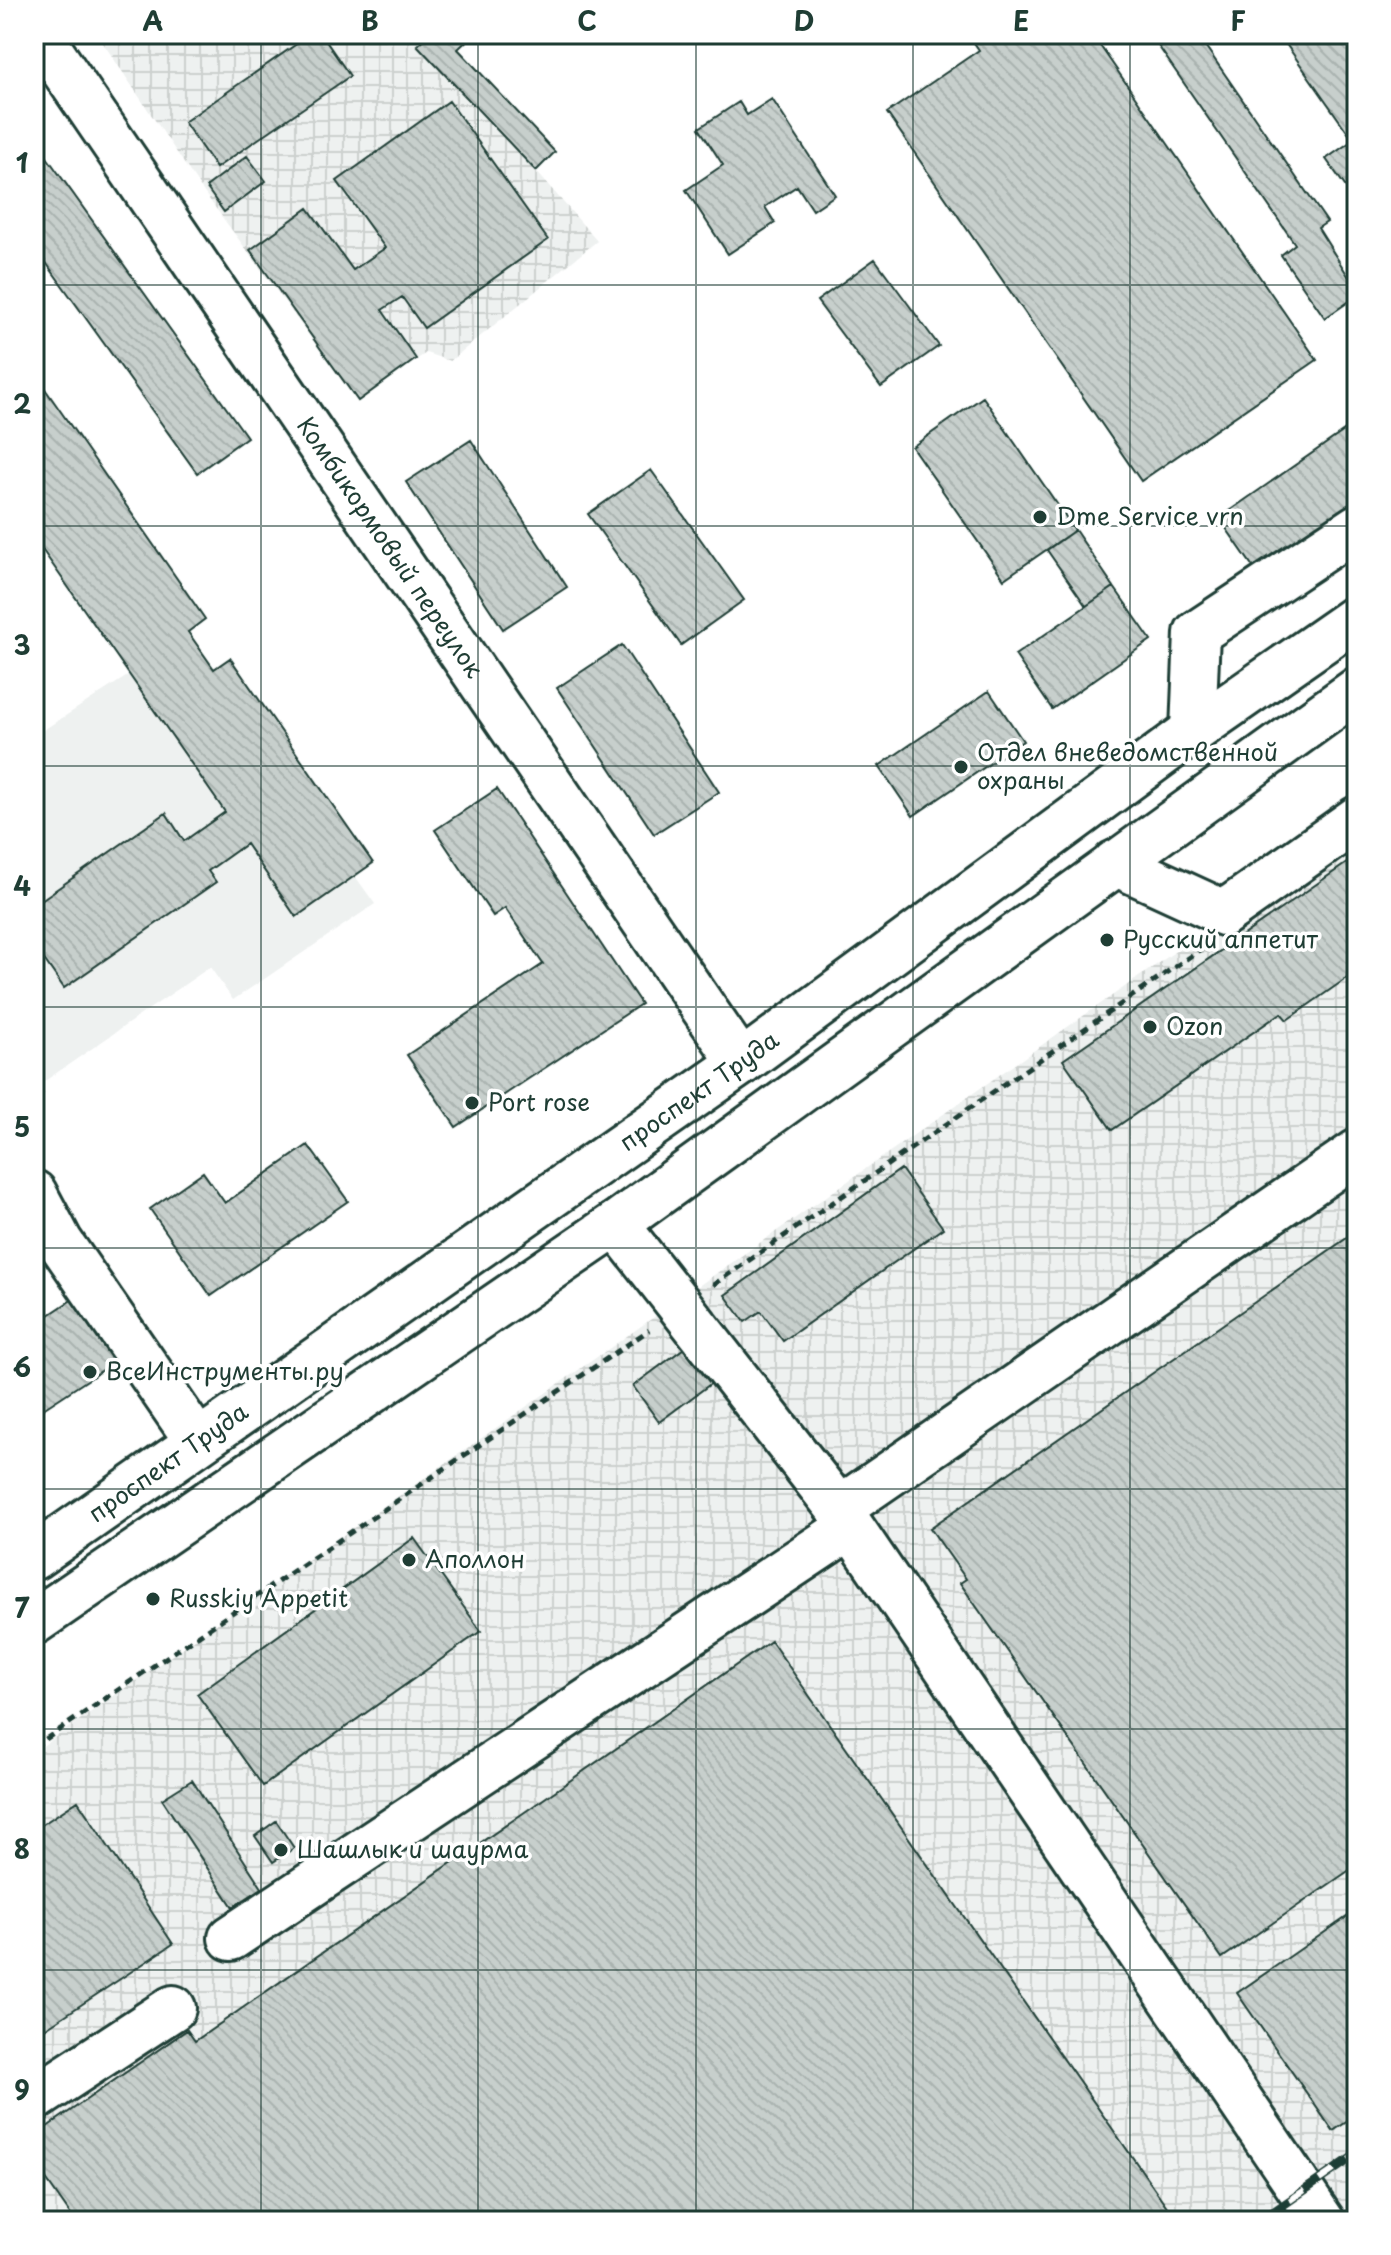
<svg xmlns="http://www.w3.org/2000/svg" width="1391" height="2255" font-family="'Playpen Sans',sans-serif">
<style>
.built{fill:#eef1f0}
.industrial{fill:url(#industrial-grid)}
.building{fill:url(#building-back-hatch);stroke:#1f3d34;stroke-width:2}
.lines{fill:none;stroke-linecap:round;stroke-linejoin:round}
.minor-casing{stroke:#1f3d34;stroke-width:50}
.major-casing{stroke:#1f3d34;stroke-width:50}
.path{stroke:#1f3d34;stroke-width:5;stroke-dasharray:8 6;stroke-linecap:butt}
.minor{stroke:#fff;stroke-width:44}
.major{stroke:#fff;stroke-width:44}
.rail-casing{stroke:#1f3d34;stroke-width:9}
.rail{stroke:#fff;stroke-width:6;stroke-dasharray:18;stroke-linecap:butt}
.grid{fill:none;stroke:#1f3d34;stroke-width:2;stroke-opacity:0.55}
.poi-dot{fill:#1f3d34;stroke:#fff;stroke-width:3}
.labels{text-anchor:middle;stroke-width:7;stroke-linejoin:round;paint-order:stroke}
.poi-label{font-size:24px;fill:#1f3d34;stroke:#fff;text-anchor:start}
.street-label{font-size:24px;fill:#1f3d34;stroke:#fff}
.neatline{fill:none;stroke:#1f3d34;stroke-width:3}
.grid-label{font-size:26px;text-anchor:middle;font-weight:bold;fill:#1f3d34}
</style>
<defs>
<pattern id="industrial-grid" width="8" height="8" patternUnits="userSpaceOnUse" patternTransform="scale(2)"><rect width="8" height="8" fill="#eef1f0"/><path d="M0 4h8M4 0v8" fill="none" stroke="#ccd0ce"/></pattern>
<pattern id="building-back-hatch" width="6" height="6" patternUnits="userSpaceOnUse" patternTransform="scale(2)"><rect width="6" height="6" fill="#c7cfcc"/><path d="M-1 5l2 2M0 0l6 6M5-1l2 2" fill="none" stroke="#aab3b0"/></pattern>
</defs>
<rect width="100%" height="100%" fill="#fff"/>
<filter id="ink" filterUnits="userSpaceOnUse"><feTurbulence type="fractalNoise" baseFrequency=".0125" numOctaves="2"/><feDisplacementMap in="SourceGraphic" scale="16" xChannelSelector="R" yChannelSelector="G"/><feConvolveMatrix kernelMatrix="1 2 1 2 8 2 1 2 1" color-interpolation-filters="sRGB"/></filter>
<g filter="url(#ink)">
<path class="built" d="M230,658l143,205 -18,13 20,28 -142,96 -23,-33 -171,118 6,9 -11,7v-365l95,-61 84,-6z"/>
<path class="industrial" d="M97,34h377l-16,16 97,102 -19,19 61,70 -147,120 -24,-8 -68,48 -158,-214z
M1357,824v1397h-1309l-14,-20v-449z"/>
<path class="building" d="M311,34h10l29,42 -134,92 -32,-46z
M429,34h45l-16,15 97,103 -19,19 -119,-126z
M968,34h124l225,326 -176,121 -254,-368 92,-63z
M1150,34h47l130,188 -9,6 39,62v6l-32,22 -44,-63 14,-11z
M1279,34h78v169l-31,-44 27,-19z
M772,99l63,96 -22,15 -16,-24 -32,21 10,16 -47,31 -42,-64 37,-25 -24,-37 40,-26 8,13z
M449,101l99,139 -124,88 -22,-31 -20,13 34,49 -58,42 -108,-151 58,-42 45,62 32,-22 -48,-67z
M34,139l213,298 -50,36 -163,-227z
M247,156l19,25 -42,31 -18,-25z
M875,259l64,87 -58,41 -64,-86z
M34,373l171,246 -17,13 26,37 16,-11 143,205 -77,54 -50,-73 -38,27 8,11 -152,106 -30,-43v-40l132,-92 18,28 41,-29 -191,-274z
M983,397l92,133 -71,49 -92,-132z
M1357,422v83l-99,69 -39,-56z
M471,440l96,147 -64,42 -97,-147z
M651,470l93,130 -63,45 -93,-131z
M1075,530l39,57 -28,19 -39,-56z
M1114,587l37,53 -99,69 -37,-54z
M622,645l97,147 -65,42 -97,-146z
M989,691l34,50 -110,75 -34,-50z
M497,789l144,215 -185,123 -49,-72 136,-91 -38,-56 -12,8 -58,-86z
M1357,856v115l-70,49 -6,-7 -169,117 -49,-70z
M308,1145l40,56 -137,95 -61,-87 53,-37 22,31z
M901,1169l42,59 -160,113 -22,-30 -16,11 -20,-27z
M1357,1231v634l-135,93 -262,-375 6,-4 -36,-51z
M82,1293l42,63 -90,59v-90z
M691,1343l26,36 -58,43 -26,-36z
M414,1538l67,93 -218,155 -66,-92z
M771,1641l406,580h-1102l-41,-59v-26l153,-106 8,11z
M192,1780l70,108 -29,19 -71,-108z
M78,1801l95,143 -139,92v-206z
M276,1821l18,27 -21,14 -18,-26z
M1357,1910v205l-24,16 -96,-138z"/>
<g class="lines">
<g class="minor-casing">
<g id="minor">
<path id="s1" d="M39,34l702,1029"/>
<path d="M1193,731l4,-98 160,-106"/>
<path d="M1115,863l109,50 133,-94"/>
<path d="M34,1193l26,49 138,200"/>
<path d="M616,1224l223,285 483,712"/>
<path d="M839,1509l518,-357"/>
<path d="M231,1938l619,-411"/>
<path d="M34,2099l139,-91"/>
</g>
</g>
<g class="major-casing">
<g id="major">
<path id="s2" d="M34,1557l707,-494 452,-332 164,-114"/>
<path d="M34,1622l582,-398 741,-534"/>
</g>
</g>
<path class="path" d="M713,1285l492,-339
M34,1747l615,-417"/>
<use href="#minor" class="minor"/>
<use href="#major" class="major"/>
<g class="rail-casing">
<path id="rail" d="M1260,2221l97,-67"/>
</g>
<use href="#rail" class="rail"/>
</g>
</g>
<path class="grid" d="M261,34v2187M478,34v2187M696,34v2187M913,34v2187M1130,34v2187M34,285h1323M34,526h1323M34,766h1323M34,1007h1323M34,1248h1323M34,1489h1323M34,1729h1323M34,1970h1323"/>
<g class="poi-dot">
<circle cx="1040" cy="517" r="8"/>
<circle cx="961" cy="767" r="8"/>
<circle cx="1107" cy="940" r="8"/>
<circle cx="1150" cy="1027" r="8"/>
<circle cx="472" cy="1103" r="8"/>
<circle cx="90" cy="1372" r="8"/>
<circle cx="409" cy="1560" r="8"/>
<circle cx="153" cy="1599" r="8"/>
<circle cx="281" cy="1850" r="8"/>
</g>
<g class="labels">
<g class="poi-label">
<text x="1056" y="525">Dme Service vrn</text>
<text x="977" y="761">Отдел вневедомственной<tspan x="977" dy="28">охраны</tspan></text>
<text x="1123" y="948">Русский аппетит</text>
<text x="1166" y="1035">Ozon</text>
<text x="488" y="1111">Port rose</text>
<text x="106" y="1380">ВсеИнструменты.ру</text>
<text x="425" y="1568">Аполлон</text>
<text x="169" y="1607">Russkiy Appetit</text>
<text x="297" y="1858">Шашлык и шаурма</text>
</g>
<g class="street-label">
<text dy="8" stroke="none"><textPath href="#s1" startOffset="622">Комбикормовый переулок</textPath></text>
<text dy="8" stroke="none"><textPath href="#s2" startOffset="812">проспект Труда</textPath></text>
<text dy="8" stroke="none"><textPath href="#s2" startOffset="164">проспект Труда</textPath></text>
</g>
</g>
<rect width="1391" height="2255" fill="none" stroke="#fff" stroke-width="88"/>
<rect x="44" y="44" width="1303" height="2167" class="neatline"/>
<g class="grid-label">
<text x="153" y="31">A</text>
<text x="370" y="31">B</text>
<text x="587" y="31">C</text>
<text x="804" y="31">D</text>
<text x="1021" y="31">E</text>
<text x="1238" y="31">F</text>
<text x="22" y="173">1</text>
<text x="22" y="414">2</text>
<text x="22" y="655">3</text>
<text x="22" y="896">4</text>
<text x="22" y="1137">5</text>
<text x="22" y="1377">6</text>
<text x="22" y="1618">7</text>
<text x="22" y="1859">8</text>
<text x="22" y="2100">9</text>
</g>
</svg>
